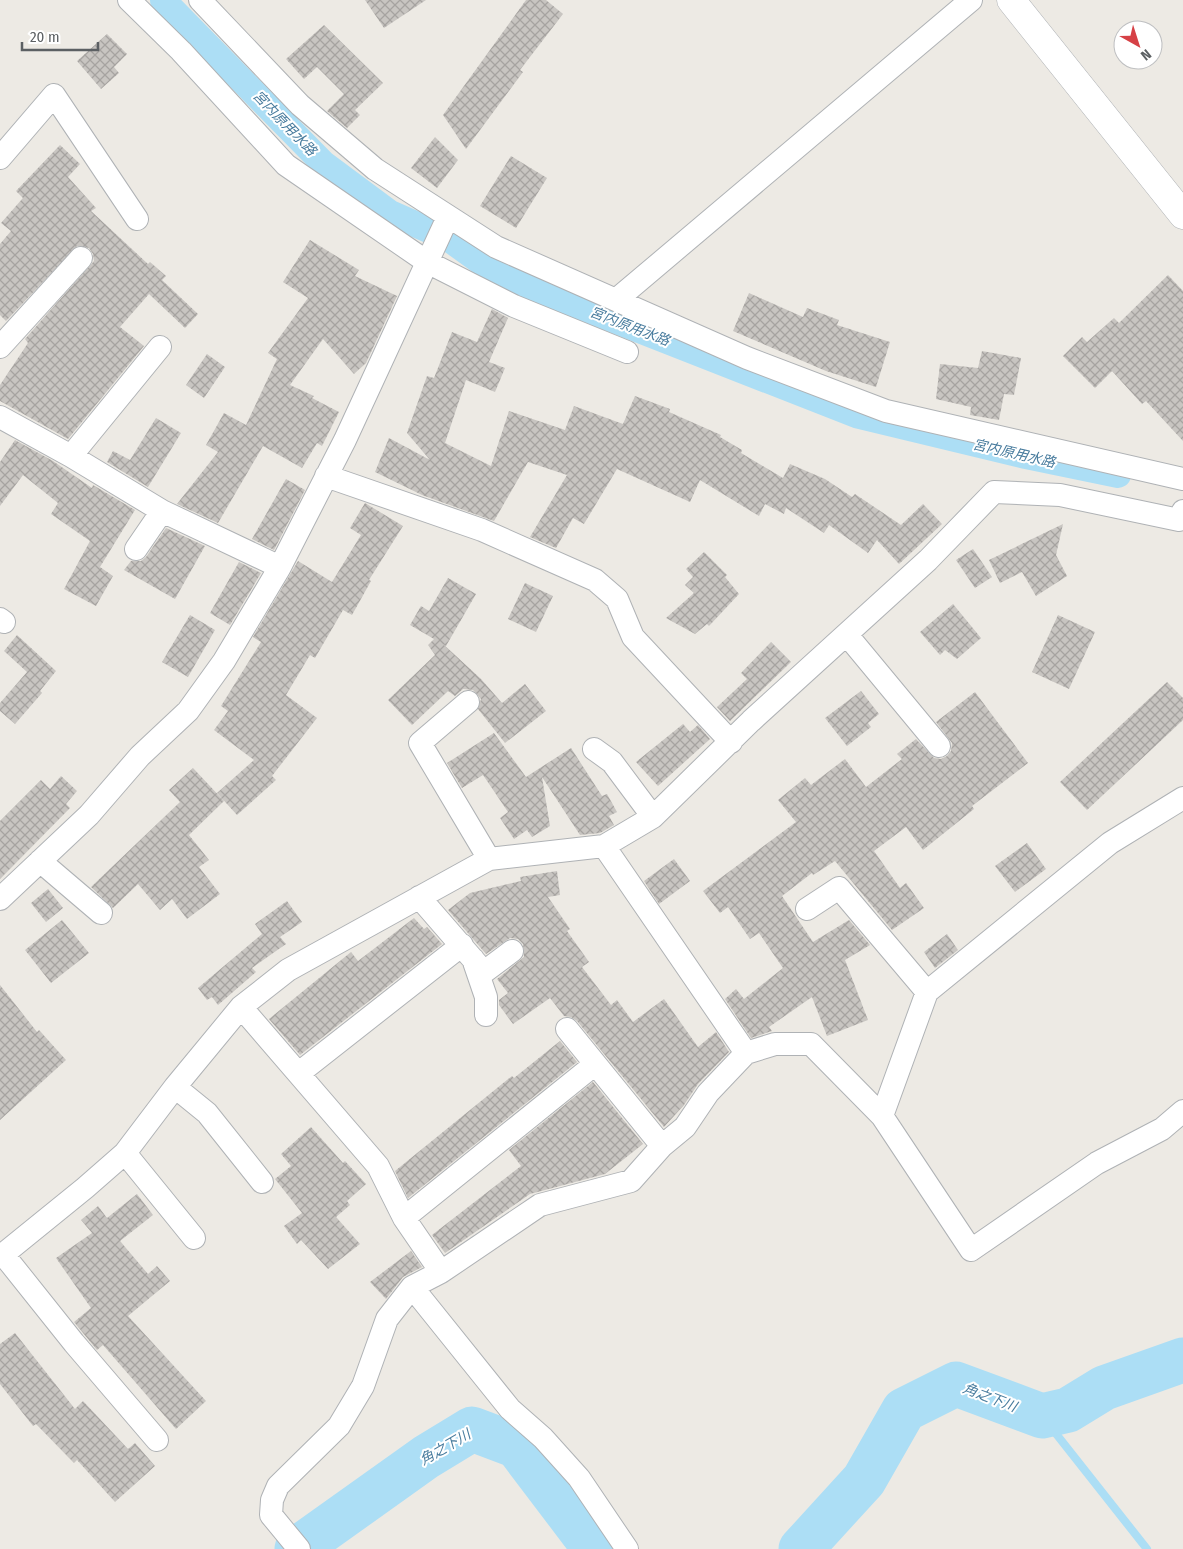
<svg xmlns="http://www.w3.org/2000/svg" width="1183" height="1549" font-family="'Fira Sans Condensed','Noto Sans JP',sans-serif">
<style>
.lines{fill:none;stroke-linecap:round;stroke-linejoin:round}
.stream{stroke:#acdef5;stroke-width:8}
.canal{stroke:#acdef5;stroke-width:26}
.river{stroke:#acdef5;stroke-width:45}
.building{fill:url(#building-cross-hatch)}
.minor-casing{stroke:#afb2b5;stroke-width:24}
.tertiary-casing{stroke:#afb2b5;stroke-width:29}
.minor{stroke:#fff;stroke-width:22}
.tertiary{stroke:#fff;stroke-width:28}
.labels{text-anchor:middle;stroke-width:4;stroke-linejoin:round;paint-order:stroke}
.water-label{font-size:14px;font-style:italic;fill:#477b9d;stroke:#fff}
</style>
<defs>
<pattern id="building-cross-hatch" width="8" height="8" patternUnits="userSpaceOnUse" patternTransform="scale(1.25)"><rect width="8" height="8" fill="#c8c5c1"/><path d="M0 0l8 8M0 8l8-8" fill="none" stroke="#a6a3a0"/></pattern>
</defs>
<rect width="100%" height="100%" fill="#edeae4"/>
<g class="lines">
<path class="stream" d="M1042,1416l105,133"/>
<path class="canal" d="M163,0l161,164 66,49 59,26 50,36 357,140 170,41 92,19"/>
<path class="river" d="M297,1549l129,-92 46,-28 45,17 78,103
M801,1549l63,-69 40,-70 52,-26 86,32 26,-6 36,-22 79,-28"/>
</g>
<path class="building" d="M365,0h61l-42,28z
M526,0h20l17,14 -43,56 3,2 -57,77 -23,-34z
M324,25l59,58 -28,27 5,5 -13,13 -20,-17 17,-17 -27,-27 -13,12 -18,-20z
M107,34l20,20 -13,13 5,6 -18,16 -24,-28z
M435,137l23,23 -21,28 -26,-20z
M60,145l20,19 -12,13 28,31 -5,3 57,53 2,-2 16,14 -4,4 36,34 -13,14 -36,-34 -29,33 24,19 -76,93 -68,-38v-16l28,-42 -3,-4 69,-78 -1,-7 -4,-6 -12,-2 -71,75 -6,-6v-71l11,-13 -10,-8 22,-25 -7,-7z
M511,156l36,22 -31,50 -36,-22z
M310,240l49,30 -4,6 42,20 -31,67 -12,11 -31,-35 -33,46 24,11 -2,2 27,14 -17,34 -5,-3 -15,25 -39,-22 -45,77 -41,-19 41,-52 -12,-7 18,-32 22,12 31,-66 -9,-6 40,-55 -25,-16z
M1168,275l15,16v150l-37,-40 -4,3 -30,-33 -17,17 -32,-32 19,-19 5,5 27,-24 5,5z
M749,293l54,24 4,-9 32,12 -2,5 53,17 -14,45 -50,-16 -93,-40z
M492,309l16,9 -19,44 16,6 -10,24 -29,-12 -21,63 46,23 18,-55 56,19 9,-24 49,18 12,-28 35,13 -1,3 52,23 -1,2 22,13 -1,3 42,25 7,-14 35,15 27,18 3,-3 46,31 22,-21 19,20 -43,40 -22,-24 -9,13 -39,-28 -5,8 -38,-25 -2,6 -19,-10 -6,12 -59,-36 -10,22 -73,-33 -33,55 -11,-6 -17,30 -26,-11 37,-62 -39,-13 -34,59 -72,-26 -47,-23 14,-34 41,22 -23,-27 20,-57 7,2 18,-46 25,10z
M982,351l39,7 -7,37 -10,-1 -5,26 -29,-5 1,-8 -35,-8 4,-35 38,4z
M207,354l18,13 -21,31 -18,-13z
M156,418l25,15 -33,54 -41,-25 6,-11 17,9z
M15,440l38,21 39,27 1,-3 42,25 -35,57 13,9 -17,30 -32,-17 26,-48 -39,-27 7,-11 -35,-28 -23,31v-44z
M286,479l19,11 -31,60 -22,-11z
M365,503l38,23 -34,54 2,1 -19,34 -9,-5 -28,48 -5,-3 -24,40 31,23 -45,58 4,4 -39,35 -20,-22 37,-33 -40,-30 14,-19 -7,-5 40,-64 -8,-5 45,-76 34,21 29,-47 -11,-7z
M1063,524l-7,31 11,21 -31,20 -14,-24 -22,11 -11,-23z
M166,528l39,18 -30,53 -51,-29 7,-9h10l5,-4z
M973,549l19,28 -17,11 -19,-28z
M704,552l23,23 -2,2 14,17 -30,32 -2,-2 -12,10 -29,-16 28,-25 -9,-8 8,-8 -7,-8z
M239,562l22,11 -31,52 -20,-12z
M448,578l28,16 -30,52 -3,-2 38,35 21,24 23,-19 21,27 -41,32 -27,-34 3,-10 -8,-9 -10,-1 -8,7 -7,-5 -36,34 -24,-25 47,-45 -7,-10 6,-6 -24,-14 11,-19 8,5z
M525,583l28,13 -17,36 -28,-13z
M953,604l28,34 -24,21 -12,-9 -5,5 -20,-23z
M190,615l25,15 -27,47 -26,-15z
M1058,615l37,17 -26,57 -37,-17z
M17,635l39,36 -16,20 2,2 -27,31 -15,-13v-8l27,-31 -23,-21z
M771,642l20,20 -61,59 -13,-14 30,-28 -6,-6z
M1167,682l16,16v22l-96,90 -27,-28z
M861,691l18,23 -11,9 3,4 -24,19 -22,-28z
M975,692l53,71 -56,43 2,3 -51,41 -17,-23 -32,24 26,37 6,-5 18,25 -32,22 -57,-69 -22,14 -1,-2 -30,23 31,46 36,-22 21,25 -25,15 23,60 -41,16 -15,-39 -43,30 3,4 -21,7 -26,-39 11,-10 8,10 39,-31 -24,-35 -9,6 -22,-32 -8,6 -17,-22 93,-69 -18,-22 27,-22 6,7 34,-26 21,28 36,-28 -5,-5 19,-15 18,19 7,1 6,-3 4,-5 1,-8 -16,-21z
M683,724l7,8 8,-7 12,14 -52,47 -22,-24z
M494,733l32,44 45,-29 31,48 5,-2 10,18 -8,4 5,9 -14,8 -20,2 -38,-58 8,49 -18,11 -5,-7 -13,9 -14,-21 8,-6 -25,-37 -21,13 -15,-25z
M193,768l31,33 -35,34 20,25 -10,7 21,27 -33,25 -15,-20 -12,11 -22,-26 -25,24 -22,-21 89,-85 -11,-12z
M61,776l16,15 -11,13 4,4 -70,71v-58l41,-41 9,9z
M1027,843l19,26 -31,23 -20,-26z
M674,859l16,22 -31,23 -15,-23z
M557,871l3,24 -12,2 22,32 -3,2 22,31 -7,5 29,38 6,-5 16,22 31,-23 34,48 18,-15 13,20 -31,32 -14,21 -20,22 -87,-106 -6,-4 -7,-1 -14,-18 -37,26 -14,-19v-5l9,-7 -11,-14 27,-22 -1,-13 -5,-5 -8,-1 -24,16 -38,-44 22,-17 51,-12 -1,-4z
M48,889l15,19 -17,14 -15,-19z
M287,901l15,21 -22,15 6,7 -34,24 4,4 -38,33 -6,-8 -5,3 -9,-12 64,-54 -7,-10z
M414,918l10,11 3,-2 15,17 -142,111 -31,-36 82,-67 7,9z
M62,920l27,33 -38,30 -26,-33z
M947,934l11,16 -23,18 -11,-16z
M0,985l37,47 2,-2 27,30 -66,60z
M560,1041l17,21 -169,136 -13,-27 117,-95 2,2z
M593,1082l50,62 -38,30 -75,20 -85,59 -13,-18 89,-69 -12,-16z
M311,1127l32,36 2,-2 21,23 -19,17 3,4 -14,12 24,27 -32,25 -27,-29 -4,4 -13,-18 18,-13 -27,-34 16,-13 -10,-12z
M137,1194l16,21 -33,26 28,33 9,-8 13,15 -42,35 78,85 -30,28 -73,-84 -6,5 -23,-28 17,-14 -35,-50 36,-25 -11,-13 17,-14 9,12z
M411,1251l11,16 -19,10 -17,22 -16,-17z
M15,1333l60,76 8,-8 45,48 7,-6 20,23 -40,36 -38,-42 -3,3 -38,-39 -3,2 -33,-42v-40z"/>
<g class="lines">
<g class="minor-casing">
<path id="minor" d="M129,0l52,51 105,114 141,97 87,44 113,46
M200,0l100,105 75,64 121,78 251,111 139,53 297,68
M0,158l54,-63 83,124
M616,300l355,-300
M0,347l81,-89
M0,417l71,39 91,55 118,56
M71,456l89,-109
M326,476l156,54 113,50 22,19 16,38 98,105
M136,549l26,-38
M0,619l4,3
M847,635l92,111
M468,702l-48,41 69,116
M594,749l18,13 41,55
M604,846l142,207
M40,861l61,52
M419,897l65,75 28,-21
M0,899l89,-84 51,-59 48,-45 36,-50 56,-94 65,-127 103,-223
M807,909l32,-21 88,104 183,-149 73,-45
M473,959l13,38v18
M241,1007l137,159 26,52 37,54
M567,1029l95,117
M299,1073l163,-128
M175,1087l32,26 55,69
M882,1116l45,-124
M125,1153l69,85
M404,1218l190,-153
M3,1254l71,89 83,97
M0,1257l85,-69 40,-35 50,-66 66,-80 47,-37 201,-111 115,-13 49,-29 98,-96 177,-161 66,-68 66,3 119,25 4,-9
M412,1287l98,122 33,29 36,40 48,71
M299,1549l-28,-34 1,-15 6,-14 61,-60 24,-40 24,-67 25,-32 29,-15 99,-67 91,-24 31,-35 23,-19 23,-34 38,-40 29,-9h36l71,72 89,134 126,-87 65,-34 21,-18"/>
</g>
<g class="tertiary-casing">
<path id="tertiary" d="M1011,0l172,215"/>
</g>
<use href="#minor" class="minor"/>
<use href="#tertiary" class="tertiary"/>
</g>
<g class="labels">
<g class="water-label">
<text transform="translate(285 123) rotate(46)" y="5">宮内原用水路</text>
<text transform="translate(630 326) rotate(21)" y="5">宮内原用水路</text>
<text transform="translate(1014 453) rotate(13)" y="5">宮内原用水路</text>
<text transform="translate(990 1397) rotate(21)" y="5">角之下川</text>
<text transform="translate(445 1447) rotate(-30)" y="5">角之下川</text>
</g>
</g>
<g transform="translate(1138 45) rotate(141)"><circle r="24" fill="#ffffff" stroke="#bebfc1"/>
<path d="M0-4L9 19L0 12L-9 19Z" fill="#d64146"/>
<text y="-8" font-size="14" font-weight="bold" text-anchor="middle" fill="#5c6063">N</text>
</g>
<path d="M22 42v8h76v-8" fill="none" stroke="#5c6063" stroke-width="2.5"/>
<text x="30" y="42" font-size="15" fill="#5c6063" stroke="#ffffff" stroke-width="4" paint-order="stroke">20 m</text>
</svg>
